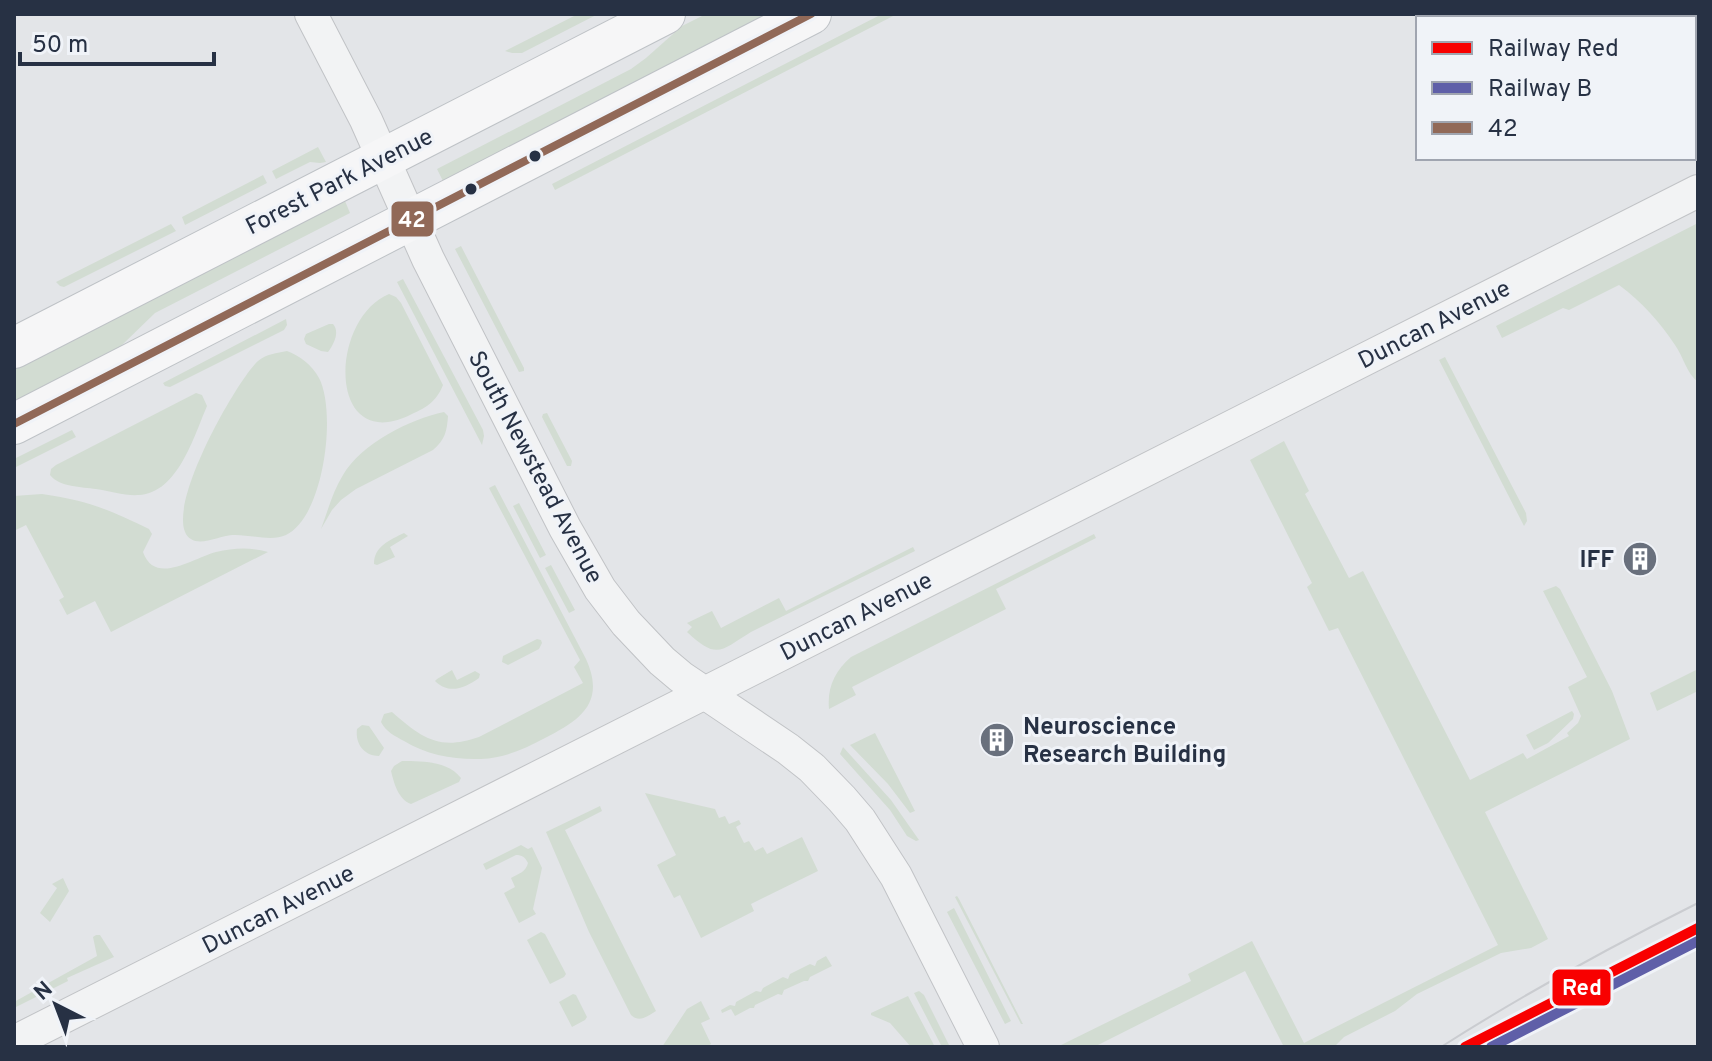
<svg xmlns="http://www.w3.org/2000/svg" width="1712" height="1061" font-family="Overpass,sans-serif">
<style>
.green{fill:#d2dcd2}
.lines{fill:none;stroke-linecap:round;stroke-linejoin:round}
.minor-casing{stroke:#c1c3c6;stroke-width:34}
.major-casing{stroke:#bec2c6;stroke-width:42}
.minor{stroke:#f2f3f4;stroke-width:32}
.major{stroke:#f6f6f7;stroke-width:40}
.tram{stroke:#caccd0;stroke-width:2}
.bus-1-casing{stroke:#f0f3f8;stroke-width:14}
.bus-1{stroke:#916958;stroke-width:8}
.rail-1-casing{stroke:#f0f3f8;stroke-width:16}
.rail-2-casing{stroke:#f0f3f8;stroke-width:16}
.rail-1{stroke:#f80000;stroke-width:10}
.rail-2{stroke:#5f5fa8;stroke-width:10}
.bus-dot{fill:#273144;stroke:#f0f3f8;stroke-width:3}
.labels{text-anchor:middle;stroke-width:6;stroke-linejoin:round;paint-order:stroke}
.street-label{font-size:24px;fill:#273144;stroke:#f0f3f8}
.poi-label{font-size:24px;font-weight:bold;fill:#273144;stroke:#f0f3f8;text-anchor:end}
.line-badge{stroke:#f0f3f8;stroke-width:3}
.badge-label{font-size:22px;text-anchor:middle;font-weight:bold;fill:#fff}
</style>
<rect width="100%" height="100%" fill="#e3e5e8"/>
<path class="green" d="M578,14h20l-76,39h-10l-7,-2z
M706,14h66l-329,167 -6,-12 194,-100 15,-11 36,-32z
M882,14h15l-342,176 -3,-6z
M318,147l8,15 -6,1 -10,-1 -34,17 -4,-8z
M263,175l4,8 -82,42 -3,-8z
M345,201l5,12 -195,100 -34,33 -107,56v-32z
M1698,223v159c-11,-8 -15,-26 -23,-37 -15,-23 -34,-44 -56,-60l-50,25 -6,-2 -61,30 -6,-12z
M171,224l5,7 -112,56 -4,-1 -4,-4z
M461,246l63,122v3l-5,1 -64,-123z
M403,279l80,151 1,6 -2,9 -85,-163z
M389,294l7,3 5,6 42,82c-7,18 -18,23 -35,31 -81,37 -79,-97 -19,-122z
M286,319l1,6 -3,5 -114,57 -5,-1 -2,-3z
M329,324h4c7,8 1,20 -5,28l-7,-1 -15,-7 -2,-5 2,-5z
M287,351c13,5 25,14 32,27 18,34 5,139 -33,157 -15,7 -37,-1 -54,0 -12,1 -31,11 -41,4 -33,-20 45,-158 67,-178 8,-7 19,-8 29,-10z
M1445,357l81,156 1,8 -3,5 -85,-166z
M196,393l6,2 5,11c-13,30 -29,87 -68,89 -14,1 -29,-4 -43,-6 -14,-2 -37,-2 -46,-14l1,-6 5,-4z
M444,412l4,4c-1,15 -3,24 -15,34l-77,39 -15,11 -9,10 -11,19c7,-19 12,-38 22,-54 18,-31 67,-56 101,-63z
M547,413l25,48 -1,5h-4l-25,-49 1,-3z
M72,430l4,7 -62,31v-9z
M1284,441l25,50 -4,3 44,84 14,-7 107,209 53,-27 4,6 42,-23 -2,-3 11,-10 3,-7 -13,-29 19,-10 -44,-86 13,-5 4,3 52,102 18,48 -145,73 63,127 -17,9 -30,5 -84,41 -22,17 -51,26 -10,10h-50l-39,-76 -151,76h-37l134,-66 -3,-7 64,-33 52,102 194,-98 -160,-317 -9,3 -22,-44 5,-4 -62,-123z
M495,485l91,174c20,44 -6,61 -41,79 -21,11 -40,20 -64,21 -26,1 -54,-4 -77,-18 -9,-5 -18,-9 -23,-19l3,-8 8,-2c30,26 47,39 87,25l104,-54 -9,-16 6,-7 -90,-170 -1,-2z
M42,494c44,6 68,16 107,35l3,5 -9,18c12,34 50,6 73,0 18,-4 34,-5 52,0l-157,80 -16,-31 -28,14 -8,-15 5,-3 -38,-72 -12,6v-35z
M519,503l27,52 -6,3 -27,-52z
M404,533l4,3 -18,11 5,10 -18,8 -3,-1c0,-18 16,-24 30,-31z
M1094,534l2,4 -100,51 10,20 -154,78 4,8 -27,14c-2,-22 6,-38 22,-52z
M913,547l2,4 -164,81c-30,18 -33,29 -64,0l5,-5 -5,-4 25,-12 9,17 58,-30 7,13z
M551,565l24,45 -6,3 -24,-45z
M537,639l4,1 1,3 -3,6 -31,16 -6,-3 1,-6z
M1698,669v22l-41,20 -7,-18z
M452,670l5,10 18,-9 5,3 -1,4c-14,10 -30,17 -44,3l2,-2z
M1572,711l2,3 -1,5 -25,24 -14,7 -8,-15z
M362,725l7,1 15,22 -5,8c-15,0 -24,-12 -22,-27z
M875,733l40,78 -5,2 -22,-29 -38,-39z
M843,747l48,53 28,40 -3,1 -9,-5 -17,-26 -50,-56z
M402,761c20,0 46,0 59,17l-2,4 -48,22c-13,-5 -17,-21 -20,-33l3,-5z
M645,793l70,16 4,9 6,-2 4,8 10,-4 2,4 -5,3 8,16 5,-2 6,10 8,-4 4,7 35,-17 16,34 -67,33 3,7 -53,27 -21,-43 -6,3 -17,-33 19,-10z
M600,806l2,5 -37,19 91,181c-8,5 -17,12 -25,4l-42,-83 -43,-100z
M521,845l7,4 4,-2 10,21 -9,41 3,5 -17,9 -15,-30 11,-6 -4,-9c7,-4 15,-6 17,-15 -3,-6 -6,-8 -12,-8l-30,15 -3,-6z
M63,878l6,13 -19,31 -10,-9 17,-25 -5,-4z
M957,896l2,3 64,125h-2l-66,-127z
M954,908l57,113 -6,3 -58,-112z
M541,932l4,2 21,40 -2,3 -14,7 -23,-44z
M96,935h4l14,22 -47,21 1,3 -54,27v-6l83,-46 -4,-19z
M826,956l6,10 -22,11 -2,4h-4l-20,9 -2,5 -4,-1 -23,11 -1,3h-4l-15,8 -4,-7 -9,4 -1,-3 9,-5 5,1 1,-4 20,-11 5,1 2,-4 20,-11 5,2 2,-5 20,-10 5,2 2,-5z
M919,991l5,4 26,52h-8l-28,-54z
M573,994l3,1 11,22 -2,3 -13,7 -13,-25z
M908,996l27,51h-24l-21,-24 -19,-8v-2z
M701,1001l9,18 -9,4 10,21 -5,3h-44l25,-38z"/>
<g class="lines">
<g class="minor-casing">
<path id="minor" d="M311,14l55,106 62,139 137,269 35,61 26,34 36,38 19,16 107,72 24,19 30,31 18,21 36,56 87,171
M14,1042l1684,-851"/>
</g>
<g class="major-casing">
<path id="major" d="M14,348l651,-334
M14,424l797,-410"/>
</g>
<use href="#minor" class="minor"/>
<use href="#major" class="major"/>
<path class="tram" d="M1441,1047c83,-53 169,-100 257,-144"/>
<g class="bus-1-casing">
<path id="bus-1" d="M14,424l797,-410"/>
</g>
<use href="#bus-1" class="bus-1"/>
<g class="rail-1-casing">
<path id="rail-1" d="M1465,1047l233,-119"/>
</g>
<g class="rail-2-casing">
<path id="rail-2" d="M1491,1047l207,-106"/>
</g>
<use href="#rail-1" class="rail-1"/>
<use href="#rail-2" class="rail-2"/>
</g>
<defs>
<g id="building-disc" transform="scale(1.8)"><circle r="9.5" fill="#69707d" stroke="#f0f3f8"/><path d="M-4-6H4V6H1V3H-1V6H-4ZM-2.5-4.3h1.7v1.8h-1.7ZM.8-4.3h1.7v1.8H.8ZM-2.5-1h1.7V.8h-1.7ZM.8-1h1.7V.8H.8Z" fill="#fff"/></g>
</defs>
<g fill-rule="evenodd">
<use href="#building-disc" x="1640" y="559"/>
<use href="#building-disc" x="997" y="740"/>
</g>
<g class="bus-dot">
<circle cx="535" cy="156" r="7"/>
<circle cx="471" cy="189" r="7"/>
</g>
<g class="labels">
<g class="street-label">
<text transform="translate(339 181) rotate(-27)" y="8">Forest Park Avenue</text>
<text transform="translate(1434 324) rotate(-27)" y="8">Duncan Avenue</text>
<text transform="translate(536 467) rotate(62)" y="8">South Newstead Avenue</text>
<text transform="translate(856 616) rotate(-27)" y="8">Duncan Avenue</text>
<text transform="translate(278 909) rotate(-27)" y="8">Duncan Avenue</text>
</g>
<g class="poi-label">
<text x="1614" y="567">IFF</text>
<text x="1023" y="734" text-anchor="start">Neuroscience<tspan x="1023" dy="28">Research Building</tspan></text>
</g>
</g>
<g class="line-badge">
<rect x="390" y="200" width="45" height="38" rx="8" fill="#916958"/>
<rect x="1551" y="968" width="61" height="39" rx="8" fill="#f80000"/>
</g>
<g class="badge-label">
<text x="412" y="227">42</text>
<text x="1582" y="995">Red</text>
</g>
<rect width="1712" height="1061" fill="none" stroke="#273144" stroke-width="32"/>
<rect x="1416" y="16" width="280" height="144" fill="#f0f3f8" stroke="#a0a5b0" stroke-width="2"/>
<rect x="1432" y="42" width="40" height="12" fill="#f80000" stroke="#a0a5b0" stroke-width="2"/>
<text x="1488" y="56" font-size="24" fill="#273144">Railway Red</text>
<rect x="1432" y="82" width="40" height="12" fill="#5f5fa8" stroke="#a0a5b0" stroke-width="2"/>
<text x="1488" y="96" font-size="24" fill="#273144">Railway B</text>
<rect x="1432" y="122" width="40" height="12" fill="#916958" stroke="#a0a5b0" stroke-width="2"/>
<text x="1488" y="136" font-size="24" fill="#273144">42</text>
<g transform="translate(56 1005) rotate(318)" stroke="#f0f3f8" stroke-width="6" paint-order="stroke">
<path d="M0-6L14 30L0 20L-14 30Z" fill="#273144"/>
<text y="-12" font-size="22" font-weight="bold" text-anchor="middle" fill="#273144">N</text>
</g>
<path d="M20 52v12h194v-12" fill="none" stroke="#273144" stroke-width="4"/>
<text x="32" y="52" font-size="24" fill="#273144" stroke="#f0f3f8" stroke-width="6" paint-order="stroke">50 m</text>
</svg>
